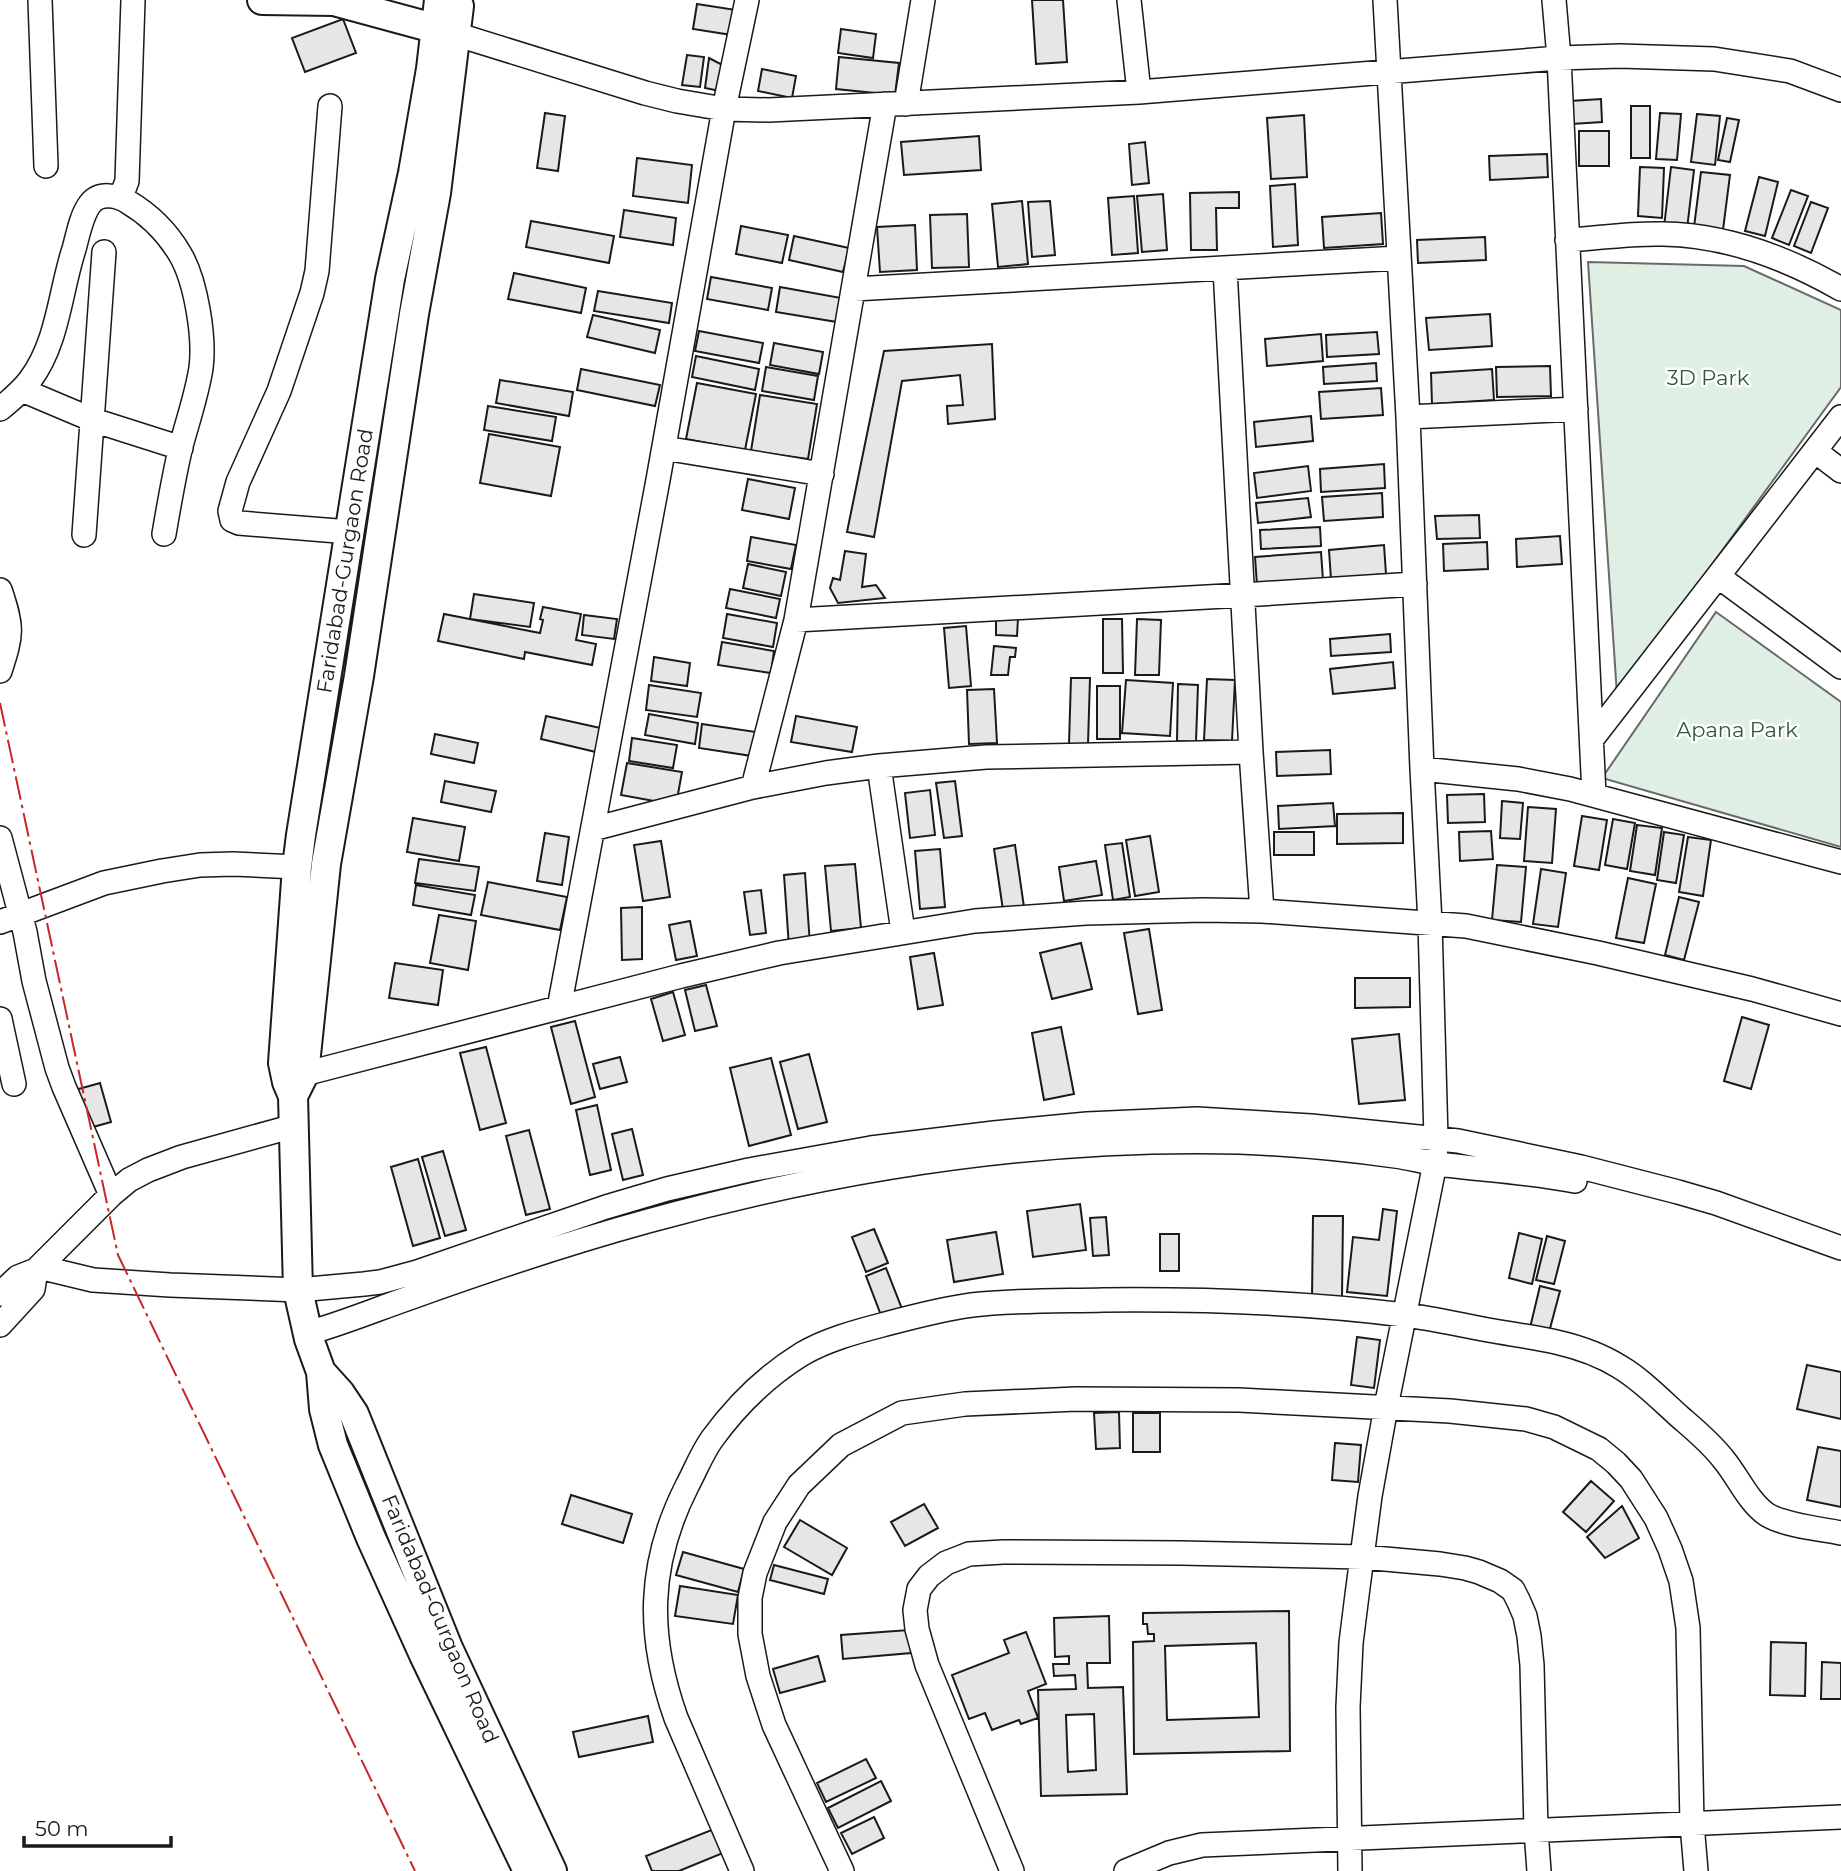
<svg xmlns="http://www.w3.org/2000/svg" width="1841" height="1871" font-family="Montserrat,sans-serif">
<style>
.green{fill:#e0efe3;stroke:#6a6a6a;stroke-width:2}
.building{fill:#e6e6e6;stroke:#1a1a1a;stroke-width:2;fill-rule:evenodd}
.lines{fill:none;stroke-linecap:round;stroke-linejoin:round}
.minor-casing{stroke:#1a1a1a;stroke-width:26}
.major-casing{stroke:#1a1a1a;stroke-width:32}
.minor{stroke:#fff;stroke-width:23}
.major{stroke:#fff;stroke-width:28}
.power{stroke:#c62828;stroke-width:2;stroke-dasharray:24 5 3.5 5;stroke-linecap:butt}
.labels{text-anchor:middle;stroke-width:5;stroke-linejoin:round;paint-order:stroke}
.park-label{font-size:21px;fill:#2b5a34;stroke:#fff}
.street-label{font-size:21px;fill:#1a1a1a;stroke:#fff}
</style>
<rect width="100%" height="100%" fill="#fff"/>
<path class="green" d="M1588,262l156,4 97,44v77l-224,308z
M1716,612l125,90v145l-239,-69z"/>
<path class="building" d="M1032,0h31l4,62 -31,2z
M697,4l39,6 -4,25 -39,-6z
M343,19l13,34 -51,19 -13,-34z
M841,29l35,5 -3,24 -35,-5z
M687,55l17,2 -4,30 -18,-2z
M839,57l60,6 -4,32 -59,-6z
M709,58l23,12 -7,22 -20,-4z
M762,69l34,7 -4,22 -34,-7z
M1601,99l1,23 -30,2 -2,-23z
M1631,106h19v52h-19z
M545,113l20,3 -7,55 -21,-3z
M1660,113l21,1 -4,46 -21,-1z
M1697,114l23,2 -5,49 -24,-3z
M1304,115l3,62 -36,2 -4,-61z
M1727,118l12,2 -9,42 -12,-2z
M1579,131h30v35h-30z
M979,136l2,34 -77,5 -3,-33z
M1145,142l4,41 -17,2 -3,-41z
M1547,154l1,23 -58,3 -1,-24z
M637,158l55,7 -4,38 -55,-7z
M1640,167l24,1 -2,50 -24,-2z
M1671,167l23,3 -7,59 -23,-2z
M1701,172l29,3 -7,55 -29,-3z
M1759,177l19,5 -13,54 -20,-5z
M1295,184l3,61 -25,2 -3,-61z
M1791,190l17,6 -19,49 -17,-7z
M1239,192v16h-23l1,42h-26l-1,-57z
M1163,194l4,56 -25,2 -5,-56z
M1134,196l4,57 -26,2 -4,-57z
M1022,201l6,63 -30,3 -6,-63z
M1050,201l5,54 -23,2 -4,-55z
M1811,202l17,6 -17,45 -17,-7z
M624,210l52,8 -3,27 -53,-8z
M1381,213l2,31 -59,4 -2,-31z
M967,214l2,53 -37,1 -2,-53z
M531,221l83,15 -5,27 -83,-16z
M915,225l2,45 -37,2 -3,-45z
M741,226l47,9 -6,28 -46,-9z
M794,236l55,12 -6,24 -54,-12z
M1485,237l1,23 -68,3 -1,-23z
M514,273l72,15 -5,25 -73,-14z
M711,277l61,11 -4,22 -61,-11z
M780,287l61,11 -4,24 -61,-10z
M598,291l74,12 -3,20 -75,-12z
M1490,314l2,32 -63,4 -3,-32z
M593,315l67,15 -5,23 -68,-16z
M699,331l64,12 -4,20 -64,-12z
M1377,332l2,22 -52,3 -1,-22z
M1321,334l2,27 -56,5 -2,-27z
M774,343l49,9 -4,22 -49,-9z
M992,344l3,75 -47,5 -1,-18 16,-1 -3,-30 -58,6 -28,156 -27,-5 37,-181z
M696,356l63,13 -4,21 -63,-13z
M1376,363l1,18 -53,3 -1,-17z
M1550,366l1,30 -54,1 -1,-30z
M766,367l52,9 -4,24 -52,-9z
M581,369l79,16 -5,21 -78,-16z
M1492,369l2,31 -62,4 -1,-31z
M500,380l73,12 -4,24 -73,-13z
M697,383l59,11 -11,56 -59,-11z
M1381,388l2,27 -62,4 -2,-27z
M760,395l57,9 -9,55 -57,-8z
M488,406l68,11 -4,24 -68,-11z
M1311,416l2,25 -57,6 -2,-25z
M489,434l71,13 -9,49 -71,-13z
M1384,464l1,24 -64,4 -1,-23z
M1308,466l3,25 -54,7 -3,-25z
M748,479l47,9 -6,31 -47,-9z
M1382,493l1,24 -59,4 -2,-24z
M1308,498l3,19 -53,6 -2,-20z
M1479,515l1,23 -43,1 -2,-23z
M1320,527l1,19 -60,3 -1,-19z
M1560,536l2,28 -45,3 -1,-28z
M751,537l45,8 -5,24 -44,-8z
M1487,542l1,27 -44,2 -1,-27z
M1384,545l2,29 -55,5 -2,-29z
M845,551l21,3 -4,33 14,-2 9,13 -47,5 -8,-15 3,-10 7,2z
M1321,552l2,28 -66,5 -2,-28z
M748,564l38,8 -5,24 -38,-8z
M730,589l50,10 -4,19 -50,-10z
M474,594l60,9 -4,24 -60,-8z
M543,607l38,7 -5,26 20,4 -4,21 -67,-13 -1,7 -86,-18 6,-27 96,19 3,-13 -3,-1z
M727,614l50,9 -4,24 -50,-9z
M584,615l33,4 -3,20 -32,-4z
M996,618h22l-1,18 -21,-1z
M1103,619h19l1,54h-20z
M1137,619l24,1 -2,55h-24z
M966,626l5,60 -22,2 -5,-60z
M1390,634l1,18 -60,4 -1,-17z
M722,642l52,9 -3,22 -53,-8z
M994,646l22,2 -1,9h-5l-2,18h-17z
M654,657l36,6 -3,23 -36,-5z
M1393,662l2,26 -62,6 -3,-25z
M1071,678h19l-2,66h-19z
M1207,679l28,1 -3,61 -28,-1z
M1126,680l47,3 -3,53 -48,-3z
M1178,684l20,1 -2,57 -19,-1z
M649,685l52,8 -4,24 -51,-7z
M1097,686h23v53h-23z
M994,689l3,54 -28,1 -2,-54z
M649,714l49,9 -3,21 -50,-9z
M546,716l59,13 -5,24 -59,-14z
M796,716l61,11 -5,25 -61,-10z
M702,724l54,8 -4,24 -53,-8z
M435,734l43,9 -4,20 -43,-9z
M632,738l45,7 -4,23 -44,-7z
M1330,750l1,24 -54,2 -1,-24z
M627,763l55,9 -6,33 -55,-10z
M445,781l51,10 -5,21 -50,-10z
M955,781l7,55 -18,2 -8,-55z
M930,790l5,45 -25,3 -5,-45z
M1484,794l1,28 -37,1 -1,-28z
M1502,801l21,2 -3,36 -20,-1z
M1333,803l2,23 -56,3 -1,-23z
M1528,807l28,2 -4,54 -28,-2z
M1403,813v30l-66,1v-30z
M1582,816l25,4 -8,50 -25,-4z
M413,818l52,9 -6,34 -52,-9z
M1613,819l22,4 -8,46 -22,-4z
M1637,825l25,3 -7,47 -25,-4z
M1491,831l2,28 -33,2 -1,-29z
M1274,832h40v23h-40z
M1664,832l20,3 -8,48 -19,-3z
M545,833l24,4 -7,48 -25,-4z
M1150,836l9,56 -24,4 -9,-56z
M1688,837l23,3 -8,56 -24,-4z
M661,841l9,56 -27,4 -9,-56z
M1122,843l8,54 -17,3 -8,-55z
M1015,845l9,62 -21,3 -9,-61z
M940,849l5,58 -25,2 -5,-58z
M419,859l60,8 -4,24 -60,-8z
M1096,861l6,34 -38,6 -5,-34z
M855,864l6,64 -30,3 -6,-65z
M1497,865l29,2 -5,55 -29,-2z
M1541,869l25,4 -8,54 -25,-3z
M805,873l5,72 -21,2 -5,-72z
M1628,878l28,6 -12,59 -28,-5z
M488,882l79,15 -7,33 -79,-15z
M416,885l59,10 -4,20 -58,-10z
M761,890l5,43 -16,2 -6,-43z
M1679,897l20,5 -15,58 -19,-5z
M642,907v52l-20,1 -1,-52z
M439,915l37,6 -8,49 -38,-7z
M690,921l7,35 -21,4 -7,-35z
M1149,929l13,81 -24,4 -14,-81z
M1081,943l11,46 -40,10 -12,-46z
M934,953l9,52 -25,4 -8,-52z
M395,963l48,7 -5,35 -49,-7z
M1355,978h55v29l-55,1z
M706,985l11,41 -22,5 -10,-41z
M673,992l12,43 -22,6 -12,-42z
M1742,1017l27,8 -18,64 -27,-8z
M575,1021l20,76 -24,7 -20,-77z
M1061,1027l13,67 -30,6 -12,-67z
M1399,1034l6,66 -46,4 -7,-65z
M486,1047l20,76 -26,7 -20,-77z
M809,1054l18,68 -29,7 -18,-67z
M620,1057l7,25 -27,7 -7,-25z
M771,1058l20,77 -42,11 -19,-78z
M100,1083l11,39 -25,7 -11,-39z
M597,1105l14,65 -21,5 -14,-65z
M632,1129l11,46 -20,5 -11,-46z
M529,1130l21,79 -24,6 -20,-79z
M443,1151l23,79 -21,6 -23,-79z
M418,1159l22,79 -27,8 -22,-79z
M1080,1204l6,46 -53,7 -6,-46z
M1383,1209l14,2 -10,85 -40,-4 6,-55 26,3z
M1313,1216h30l-1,82h-30z
M1106,1217l3,38 -16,1 -3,-38z
M874,1229l14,34 -22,9 -14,-35z
M996,1232l7,42 -49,8 -7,-42z
M1519,1233l23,6 -10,45 -23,-6z
M1160,1234h19v37h-19z
M1547,1236l18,5 -11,43 -18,-4z
M886,1268l18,46 -20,9 -18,-47z
M1540,1286l20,5 -12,45 -19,-4z
M1357,1337l23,3 -6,48 -23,-3z
M1807,1365l34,7v47l-44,-10z
M1119,1412l1,36 -24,1 -2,-36z
M1133,1413h27v39h-27z
M1335,1443l26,2 -3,37 -26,-2z
M1818,1447l23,4v56l-34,-7z
M1591,1481l23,20 -28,31 -23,-20z
M571,1495l61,19 -9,29 -61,-19z
M924,1504l14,24 -33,18 -14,-24z
M1622,1506l17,32 -34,20 -18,-21z
M800,1520l47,28 -15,27 -48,-28z
M683,1552l61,17 -6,23 -62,-17z
M774,1565l54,14 -4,15 -54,-14z
M680,1586l58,9 -5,29 -58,-8z
M1289,1611l1,140 -156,3 -1,-112 21,-1v-7h-6l-1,-10h-4v-11zM1256,1643l3,74 -92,3 -2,-74z
M1109,1616l1,47h-23l1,25 35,-1 4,107 -86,2 -3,-106 38,-1 -1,-14 -21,1 -1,-12h16v-8l-14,1 -1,-39zM1094,1714l2,56 -28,2 -2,-57z
M909,1630l2,23 -68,6 -2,-24z
M1026,1632l20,52 -18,7 10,27 -17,6 -2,-4 -27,10 -7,-17 -16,6 -17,-44 57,-22 -5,-13z
M1771,1642l35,1 -1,53 -35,-1z
M818,1656l7,25 -45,12 -7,-24z
M1822,1662l19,1v36h-20z
M648,1716l5,26 -74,15 -6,-25z
M866,1759l10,19 -50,24 -9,-19z
M881,1781l10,20 -53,27 -10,-20z
M874,1817l10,21 -32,16 -11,-21z
M714,1829l9,24 -44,18h-27l-6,-15z"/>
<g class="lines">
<g class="minor-casing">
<path id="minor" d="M40,0l6,166
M1129,0l10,92
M1554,0l5,58 35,737
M455,34l190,59 32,8 47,8 45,1 370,-18 420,-34 61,-2 94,3 76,12 51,19
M906,104l17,-104
M330,106l-13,165 -5,22 -33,98 -41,91 -8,29 2,9 7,3 111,9
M121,197l6,-16 6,-181
M1567,240c32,-2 65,-7 96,-6 63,1 124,24 178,55
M1225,269l26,483 11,159
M854,289l545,-31
M22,390l71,30 88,28
M0,409c11,-9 22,-18 30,-29 28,-37 30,-88 44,-131 4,-14 7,-33 16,-45 9,-12 27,-9 38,-2 22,13 39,30 52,52 16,27 25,83 21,114 -4,26 -13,52 -20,78 -7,29 -12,59 -17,88
M1408,417l168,-8
M664,448l158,26
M1815,451l26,20
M84,535l20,-283
M1719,577l122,90
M0,590c13,38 12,44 0,81
M796,620l447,-25 172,-11
M1592,739l249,-322
M879,766l24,166
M1422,769l96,10 52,10 271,73
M753,787l43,-167 89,-516
M593,829l160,-42 73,-14 53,-7 107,-9 265,-5
M0,838l25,94 9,49 23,87 7,19 47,108
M0,922l104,-39 58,-12 38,-6 33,-1 64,3
M559,1008l99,-528 66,-371 23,-109
M0,1019l14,65
M289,1076l15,-2 377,-98 98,-23 196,-32 111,-8 117,-3 59,1 204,15 132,27 154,36 89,25
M39,1267l54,13 77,5 128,5 66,-6 16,-2 37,-10 189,-65 61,-18 82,-19 122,-22 123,-15 93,-9 110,-5 114,7 147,15 123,26 97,25 38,11 125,45
M0,1294l18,-17 18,-7 75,-75 18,-15 19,-10 34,-13 112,-31
M0,1325l33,-36 3,-19
M308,1333c36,-10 69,-24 104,-36 78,-28 156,-54 236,-76 192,-53 392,-84 591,-79 50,2 106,7 156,14 15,2 29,6 44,8 45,6 91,8 136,17
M742,1871l-66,-153c-29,-82 -29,-153 11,-232 8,-15 15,-33 25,-47 24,-33 56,-64 90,-85 24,-14 53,-22 80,-29 30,-8 59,-16 90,-20 43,-5 88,-4 131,-5 101,-1 201,2 301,15 28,3 56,10 84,15 22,4 46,7 68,12 22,5 45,13 64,25 22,13 41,33 60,50 15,13 31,26 44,43 14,17 24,41 42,54 16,11 55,15 75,19
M842,1871l-68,-146 -16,-49 -8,-42v-36l5,-25 20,-51 24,-37 42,-40 61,-32 63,-9 111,-5 163,1 211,11 76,8 28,8 45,22 17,14 15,16 25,39 14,31 11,32 7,47 4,196 4,47
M1012,1871l-85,-206 -10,-36 -2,-19 4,-21 10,-13 17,-13 23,-9 34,-2 178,1 182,4 77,7 25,4 14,4 21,9 13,9 6,12 6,14 4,20 3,29 4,165 3,41
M1126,1871l43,-18 33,-8 639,-28
M1350,1871l-2,-164 3,-64 6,-48 13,-99 16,-89 49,-244 1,-25 -6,-215 -8,-154 -14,-352 -23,-417"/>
</g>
<g class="major-casing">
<path id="major" d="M262,0l72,1 118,32
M439,0l-8,69 -18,104 -23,106 -89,556 -4,32 -14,196 4,19 6,14 5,194 11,49 12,33 3,37 9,36 38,93 53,117 104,216
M293,1096l11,-22 22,-210 33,-188 55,-362 22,-121 23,-187 -19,-6
M321,1372l19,21 14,21 94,234 104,223"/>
</g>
<use href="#minor" class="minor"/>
<use href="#major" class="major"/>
<path class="power" d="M0,703l118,552 297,616"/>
</g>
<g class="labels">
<g class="park-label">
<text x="1708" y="385">3D Park</text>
<text x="1737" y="737">Apana Park</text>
</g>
<g class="street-label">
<text transform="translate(345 561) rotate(-81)" y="7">Faridabad-Gurgaon Road</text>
<text transform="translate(440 1619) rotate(67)" y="7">Faridabad-Gurgaon Road</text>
</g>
</g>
<path d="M24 1836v10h147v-10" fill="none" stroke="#1a1a1a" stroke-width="3.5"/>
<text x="35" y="1836" font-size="21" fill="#1a1a1a" stroke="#ffffff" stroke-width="5" paint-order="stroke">50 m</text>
</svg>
